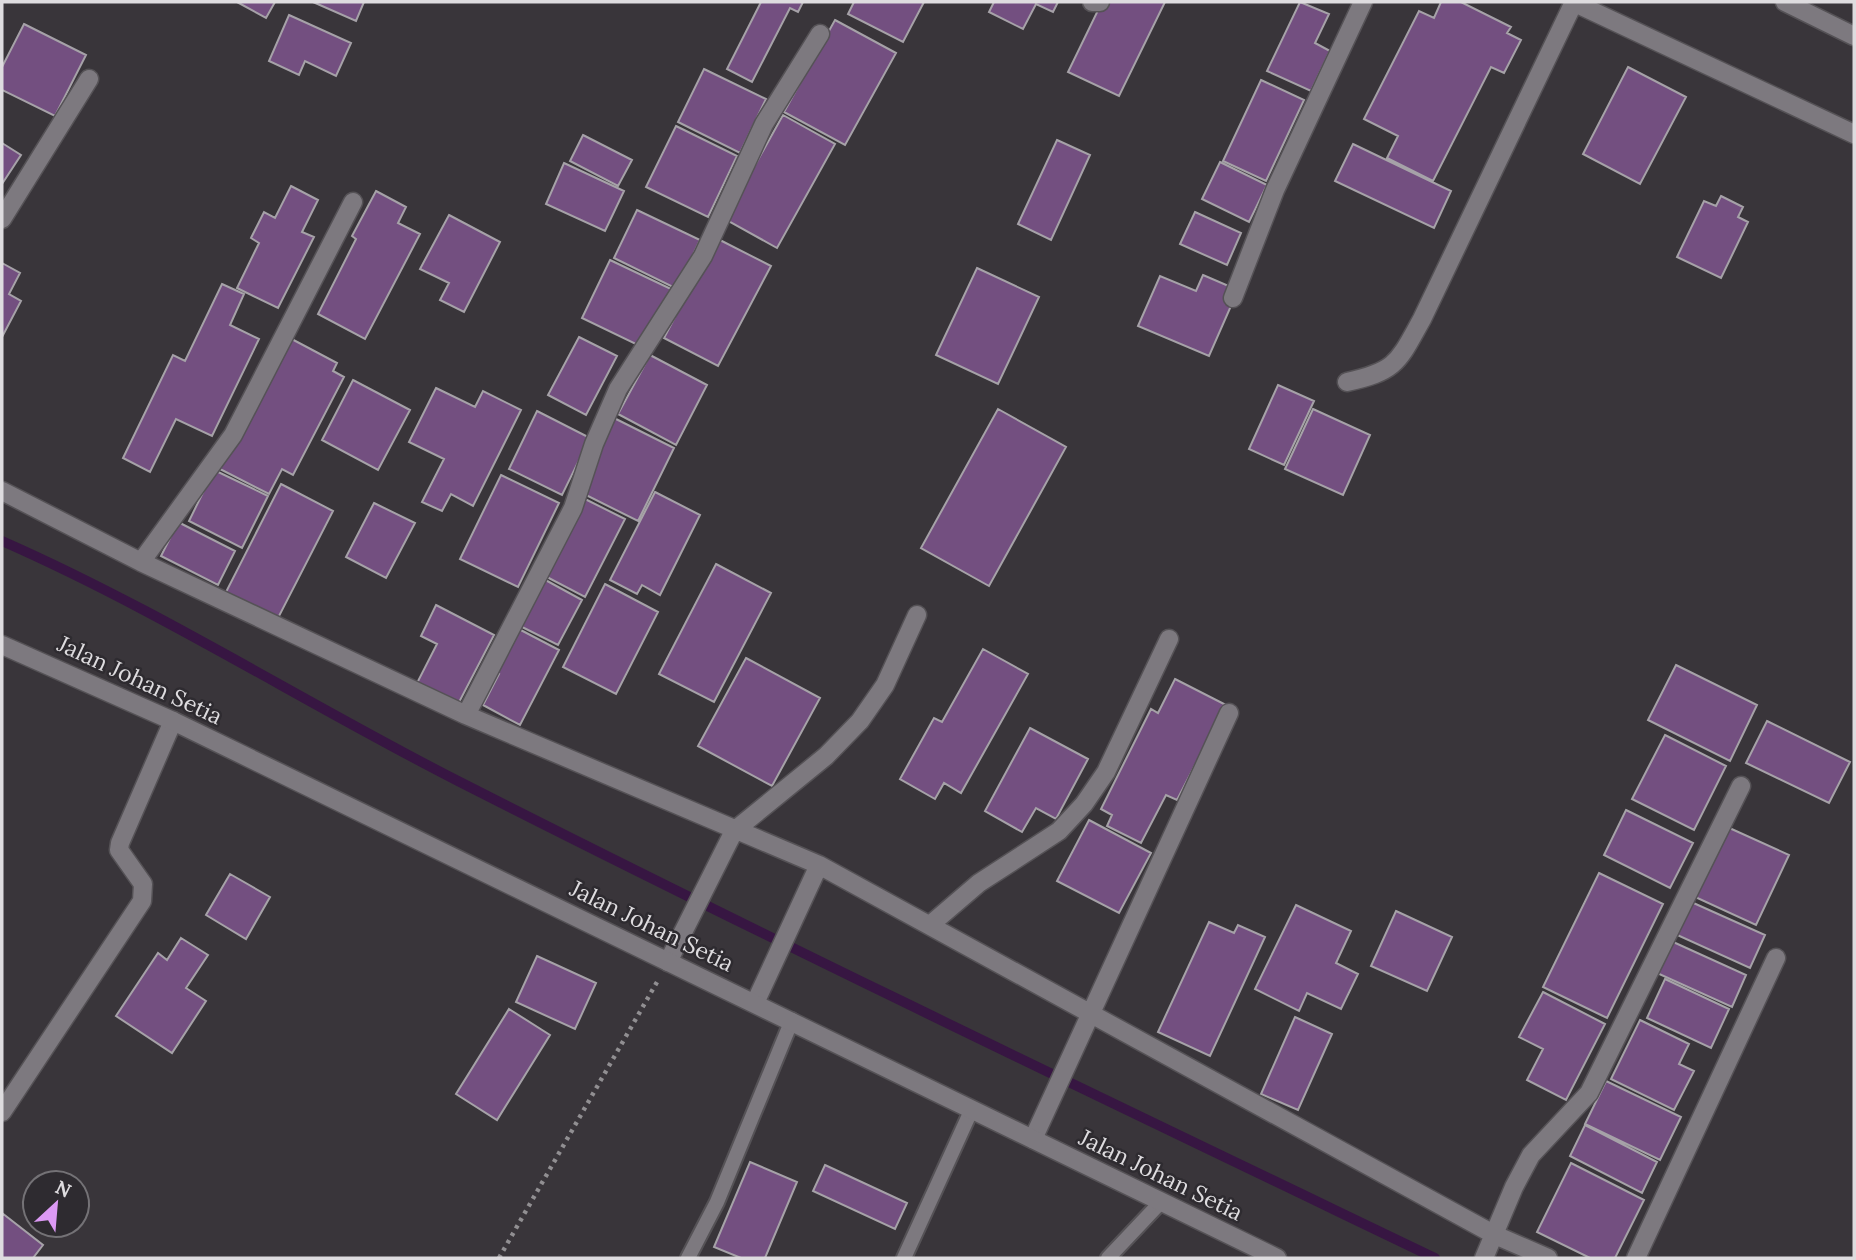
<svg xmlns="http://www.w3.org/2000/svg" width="1856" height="1260" font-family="Lora,serif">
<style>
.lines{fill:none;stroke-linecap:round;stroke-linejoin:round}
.stream{stroke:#371642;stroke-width:10}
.building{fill:#734f80;stroke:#a6a2a8;stroke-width:2}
.lane-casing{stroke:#555256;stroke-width:18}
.street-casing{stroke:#555256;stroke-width:21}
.secondary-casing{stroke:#555256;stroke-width:21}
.path{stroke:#918f92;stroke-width:4.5;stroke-dasharray:3.5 5;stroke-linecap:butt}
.lane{stroke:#7d797f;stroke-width:14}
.street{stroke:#7d797f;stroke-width:18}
.secondary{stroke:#7d797f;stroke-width:18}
.labels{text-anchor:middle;stroke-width:5;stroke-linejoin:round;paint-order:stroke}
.street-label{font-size:23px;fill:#dedcdf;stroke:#2e2b30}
</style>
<rect width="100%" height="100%" fill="#39353a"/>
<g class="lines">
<path class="stream" d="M2,541c157,69 303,162 456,240 323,164 650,320 977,477"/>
</g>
<path class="building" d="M237,2h38l-9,16z
M313,2h51l-8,19z
M761,2h42l-5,10 -8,-4 -38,74 -25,-13z
M854,2h70l-21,40 -55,-28z
M994,2h64l-5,10 -17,-8 -13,25 -34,-17z
M1102,2h63l-46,94 -51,-24z
M1300,2l29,12 -14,29 15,8 -19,40 -44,-20z
M1441,2h20l50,25 -4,6 14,7 -17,33 -13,-6 -58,114 -46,-23 11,-22 -34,-17 55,-108 15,7z
M289,15l62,28 -15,33 -31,-15 -6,14 -30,-14z
M835,20l61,33 -51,92 -61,-33z
M24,24l62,31 -31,61 -53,-26v-23z
M1628,67l58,30 -46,87 -57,-30z
M704,69l62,30 -26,54 -62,-31z
M1261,80l43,20 -38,81 -43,-20z
M783,115l52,29 -58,104 -52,-29z
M676,126l61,30 -29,61 -62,-30z
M583,135l49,25 -14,26 -48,-25z
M1057,140l33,15 -39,85 -33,-16z
M2,143l19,12 -19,29z
M1353,144l98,47 -17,37 -99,-47z
M1220,162l47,23 -18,37 -47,-23z
M564,163l60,28 -19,40 -59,-27z
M291,186l27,14 -16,32 12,5 -36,71 -41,-20 22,-45 -8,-5 13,-26 11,6z
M376,191l30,16 -8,16 22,11 -55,105 -47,-25 38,-75 -4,-3z
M1721,196l22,11 -5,10 10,5 -27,56 -44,-21 27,-56 12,5z
M637,210l63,30 -23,49 -63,-31z
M1195,212l46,21 -14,32 -47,-21z
M449,215l51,27 -36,70 -24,-12 9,-17 -29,-14z
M716,238l55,28 -53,100 -54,-28z
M610,260l61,29 -29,58 -60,-29z
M2,263l18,10 -11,21 12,7 -19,36z
M977,268l62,29 -41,87 -62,-29z
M1203,275l35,15 -29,66 -71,-30 22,-50 36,15z
M222,284l22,10 -14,31 29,14 -47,97 -36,-17 -26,53 -27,-14 50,-103 12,6z
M286,336l51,27 -4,8 11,6 -51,98 -11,-6 -13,25 -51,-26z
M579,337l38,19 -31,59 -38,-20z
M650,355l57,30 -31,60 -58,-31z
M353,380l57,30 -32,60 -56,-30z
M1278,385l36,16 -30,64 -35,-16z
M436,388l39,19 8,-16 38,19 -48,96 -22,-12 -9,17 -20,-9 22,-43 -35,-17z
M998,409l68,38 -77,139 -68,-38z
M1313,409l57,26 -27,60 -58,-26z
M537,411l53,27 -28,57 -53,-26z
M614,418l60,30 -36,73 -60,-30z
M214,470l54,26 -26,52 -53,-27z
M501,475l58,28 -41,84 -58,-28z
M281,484l52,27 -56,109 -52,-26z
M655,492l45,23 -40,80 -18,-10 -5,9 -27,-14z
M583,498l42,21 -40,78 -42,-22z
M374,503l41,20 -29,55 -40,-21z
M178,522l57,29 -17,34 -57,-29z
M716,564l55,29 -57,109 -55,-28z
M540,577l42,23 -24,45 -42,-21z
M605,584l53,28 -42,82 -53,-27z
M436,605l58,30 -38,73 -41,-21 22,-43 -16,-8z
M515,627l44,23 -39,75 -37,-20 16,-31 -8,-4z
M983,649l45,25 -67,119 -17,-10 -9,16 -35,-20 34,-61 8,4z
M746,658l74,40 -48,88 -74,-40z
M1676,665l81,40 -27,56 -82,-41z
M1175,679l51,26 -49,95 -11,-5 -25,48 -34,-17 5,-11 -11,-6 50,-100 7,4z
M1767,721l83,41 -21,41 -83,-40z
M1030,728l58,31 -32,60 -20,-11 -14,24 -37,-21z
M1665,735l61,31 -32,64 -62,-31z
M1626,810l67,33 -23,45 -66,-33z
M1089,820l62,33 -32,60 -62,-32z
M1725,826l64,29 -33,70 -63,-29z
M1599,873l64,31 -56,114 -64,-31z
M230,874l40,23 -24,42 -40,-24z
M1689,901l76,34 -15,33 -75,-34z
M1296,905l55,26 -15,32 22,11 -17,35 -34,-16 -8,18 -44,-22z
M1396,911l56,26 -25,54 -56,-25z
M1209,922l25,11 4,-8 27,12 -55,119 -52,-24z
M181,938l27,17 -22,33 20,13 -34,52 -56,-37 42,-63 9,7z
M1671,941l75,34 -14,32 -75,-34z
M537,956l59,27 -21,46 -59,-27z
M1665,979l64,30 -18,39 -64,-30z
M1543,992l62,32 -39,76 -39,-20 16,-31 -24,-12z
M509,1009l41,26 -53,85 -41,-26z
M1295,1017l37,17 -34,76 -37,-16z
M1640,1020l49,24 -10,20 15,7 -20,39 -63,-31z
M1606,1081l75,36 -21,43 -75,-36z
M1585,1125l72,37 -15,31 -72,-37z
M750,1162l47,20 -32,76h-24l-27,-11z
M1571,1163l73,37 -29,58h-25l-53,-26z
M825,1165l82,38 -12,26 -82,-38z
M2,1213l41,32 -10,13h-31z"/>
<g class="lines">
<g class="lane-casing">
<path id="lane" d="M688,1258l29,-56 75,-182
M904,1258l67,-147
M1108,1258l52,-55"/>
</g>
<g class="street-casing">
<path id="street" d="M1092,2h8
M1573,2l281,132
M2,219l87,-140
M1233,298l42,-108 88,-188
M1347,382c50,-11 51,-20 75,-63l152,-317
M2,491l139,71 325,153 353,150 676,370 53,23
M141,562l92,-127 120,-233
M466,715l107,-207 21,-64 24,-55 85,-133 61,-132 56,-90
M930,925l49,-42 80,-52 25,-27 22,-32 63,-133
M668,962l66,-131 92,-75 34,-35 25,-36 32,-70
M755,1003l64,-138
M2,1112l140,-211 1,-17 -24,-34 1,-7 53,-122
M1033,1139l196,-426
M1484,1258l30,-71 17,-32 58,-62 152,-307
M1636,1258l140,-300"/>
</g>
<g class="secondary-casing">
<path id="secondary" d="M1785,2l69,34
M2,645l171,76 1104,537"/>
</g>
<path class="path" d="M499,1258l158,-276"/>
<use href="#lane" class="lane"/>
<use href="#street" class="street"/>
<use href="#secondary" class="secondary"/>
</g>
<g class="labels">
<g class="street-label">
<text transform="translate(140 680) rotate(25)" y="8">Jalan Johan Setia</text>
<text transform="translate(652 926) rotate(26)" y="8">Jalan Johan Setia</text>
<text transform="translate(1161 1175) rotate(26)" y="8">Jalan Johan Setia</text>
</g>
</g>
<rect width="1856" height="1260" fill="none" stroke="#dedcdf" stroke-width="7"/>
<g transform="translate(56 1204) rotate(26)"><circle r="33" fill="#2e2b30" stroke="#747276" stroke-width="2"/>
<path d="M0-5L12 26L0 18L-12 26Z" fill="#dc99f4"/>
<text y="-10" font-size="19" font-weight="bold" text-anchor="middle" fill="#dedcdf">N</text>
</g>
</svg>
